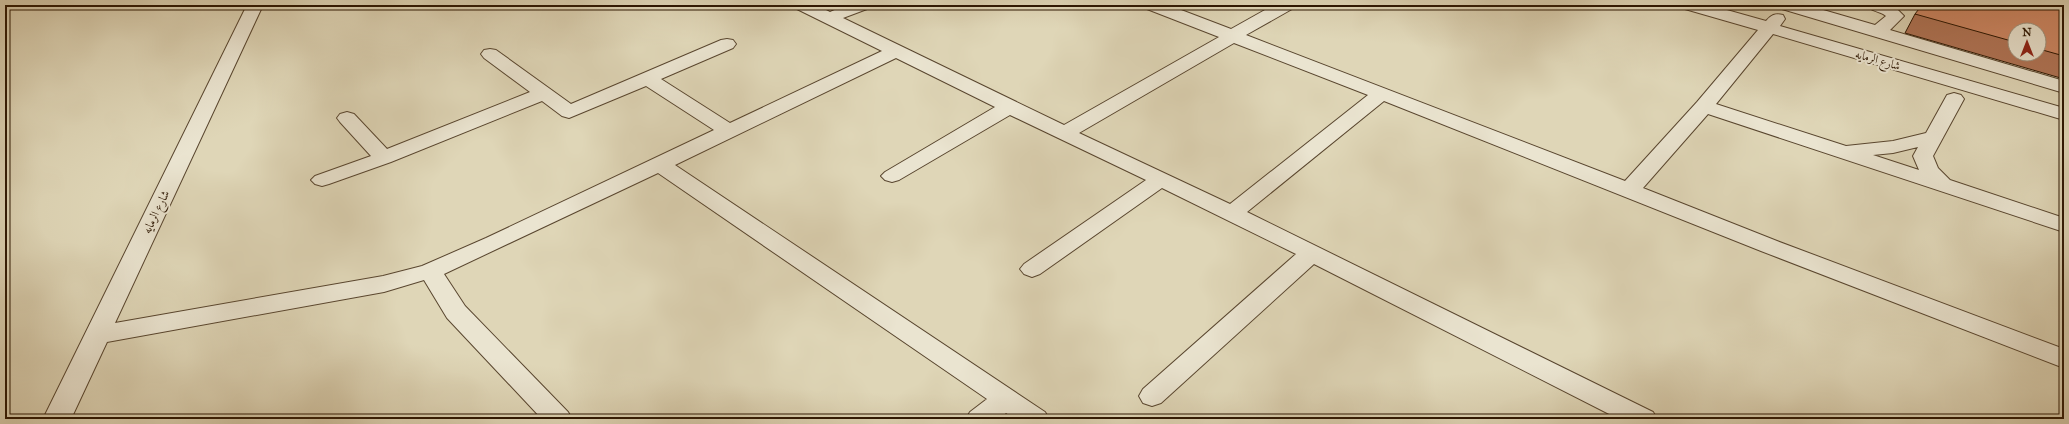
<svg xmlns="http://www.w3.org/2000/svg" width="2069" height="424" font-family="'IM FELL Great Primer',Amiri,serif">
<style>
.lines{fill:none;stroke-linecap:round;stroke-linejoin:round}
.minor-casing{stroke:#59462f;stroke-width:2}
.minor{fill:#eae4d0;fill-rule:evenodd}
.wall{fill:#b17557;stroke:#2c1602;fill-rule:evenodd}
.building{fill:#ce8865;stroke:#2c1602}
.labels{text-anchor:middle;stroke-width:4;stroke-linejoin:round;paint-order:stroke}
.street-label{font-size:12px;fill:#2c1602;stroke:#eae4d0}
</style>
<rect width="100%" height="100%" fill="#dfd6b7"/>
<filter id="stains"><feTurbulence type="fractalNoise" baseFrequency=".005" numOctaves="4"/><feColorMatrix values="0 0 0 0 .2 0 0 0 0 .09 0 0 0 0 .02 0 0 0 .5 -.17"/></filter>
<radialGradient id="worn" r=".72"><stop offset=".6" stop-color="#630" stop-opacity="0"/><stop offset="1" stop-color="#630" stop-opacity=".3"/></radialGradient>
<g class="lines">
<g class="minor-casing">
<path id="minor" d="M247,5h16l-148,318 268,-47 39,-10 64,-28 228,-108 -68,-44 -77,32 -7,-2 -20,-15 -151,61 -62,22 -7,2 -7,-2 -4,-4 4,-4 56,-20 -31,-34 -3,-4 3,-4 7,-2 7,2 33,35 143,-57 -46,-34 -3,-4 3,-4 6,-1 6,1 75,54 150,-64 6,-1 6,1 3,4 -3,4 -72,31 69,44 152,-72 -85,-42 -2,-4h21l14,7 16,-7h23l-2,4 -24,9 221,107 155,-88 -72,-28 -2,-4h23l63,24 43,-24h20l-2,4 -46,26 379,146 72,-79 61,-72 -73,-21 -2,-4h26l57,16c5,-6 9,-8 17,-6l2,4 -5,7 284,82v12l-291,-86 -57,70 130,42 47,-5 33,-8 21,-38 7,-2 7,2 3,4 -31,57 5,12 12,12 114,38v14l-356,-118 -65,74 134,53 287,108v19l-303,-117 -377,-150 -137,111 406,200 4,7h-38l-305,-155 -153,139 -9,3 -9,-3 -4,-7 4,-7 153,-135 -134,-66 -122,86 -8,3 -8,-3 -4,-5 4,-5 122,-84 -136,-65 -111,65 -7,2 -7,-2 -4,-4 4,-4 110,-65 -99,-49 -221,107 370,247 4,7h-34l-9,-6 -7,6h-33l4,-7 17,-13 -329,-226 -214,101 21,32 103,106 4,7h-30l-95,-101 -23,-38 -40,12 -277,50 -36,77h-28zM1234,43l134,52 -138,109 -151,-71zM1918,147l-5,9 6,14 -46,-15 20,-2z
M1780,5h26l69,20 11,-9c-6,-5 -16,-5 -20,-11h27l11,11 -14,14 174,51v12l-282,-84z"/>
</g>
<use href="#minor" class="minor"/>
</g>
<path class="wall" d="M2064,5v74l-159,-46 10,-19zM2015,30h24v24h-24z"/>
<path class="building" d="M1922,5h142v51l-25,-7v-19h-24v12l-100,-28z"/>
<g class="labels">
<g class="street-label">
<text transform="translate(1878 60) rotate(16)" y="4">شارع الرمايه</text>
<text transform="translate(156 212) rotate(-64)" y="4">شارع الرمايه</text>
</g>
</g>
<rect width="2069" height="424" fill="none" stroke="#dfd6b7" stroke-width="20"/>
<rect x="6" y="6" width="2057" height="412" fill="none" stroke="#2c1602" stroke-width="2"/>
<rect x="10" y="10" width="2049" height="404" fill="none" stroke="#2c1602"/>
<g transform="translate(2027 42)"><circle r="19" fill="#eae4d0" stroke="#9e927e"/>
<path d="M0-3L7 15L0 10L-7 15Z" fill="#8f2418"/>
<text y="-6" font-size="11" font-weight="bold" text-anchor="middle" fill="#2c1602">N</text>
</g>
<rect width="100%" height="100%" filter="url(#stains)"/>
<rect width="100%" height="100%" fill="url(#worn)"/>
</svg>
